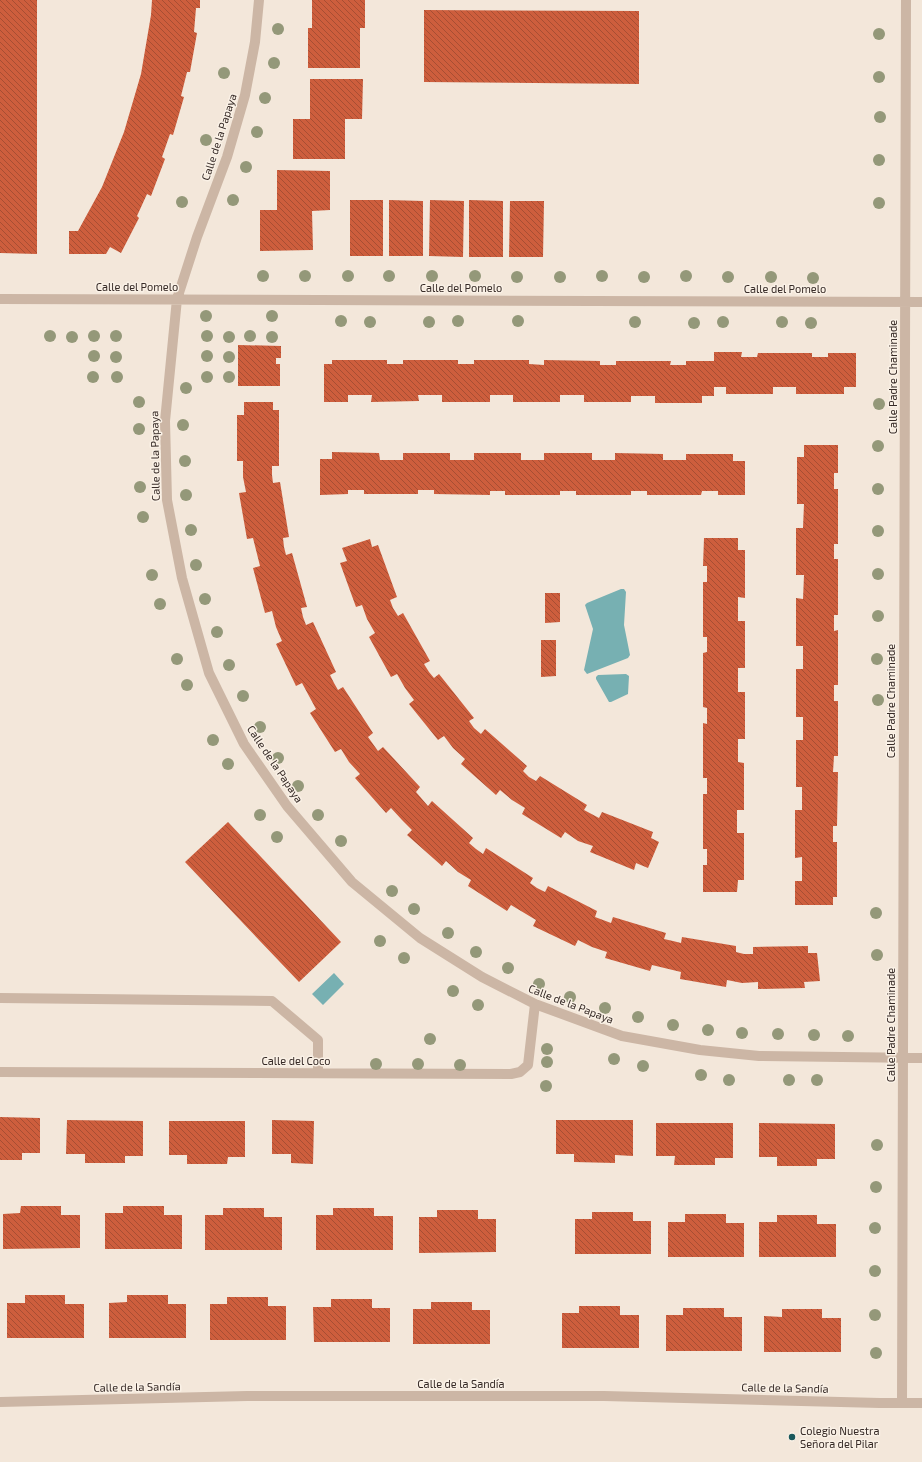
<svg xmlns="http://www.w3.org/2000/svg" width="922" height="1462" font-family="'Exo 2',sans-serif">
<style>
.water{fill:#77b0b2}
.building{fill:url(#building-back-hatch)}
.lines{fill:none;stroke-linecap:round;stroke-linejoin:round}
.minor{stroke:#ccb6a5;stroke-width:10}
.tree{fill:#949879}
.poi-dot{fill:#1a585b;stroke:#faf1e6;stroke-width:1.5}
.labels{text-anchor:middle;stroke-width:3;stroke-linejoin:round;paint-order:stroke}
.street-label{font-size:11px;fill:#372b27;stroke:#faf1e6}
.poi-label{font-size:11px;fill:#372b27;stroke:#faf1e6;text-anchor:start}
</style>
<defs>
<pattern id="building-back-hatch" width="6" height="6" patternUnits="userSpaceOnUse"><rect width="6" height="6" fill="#cd5e3d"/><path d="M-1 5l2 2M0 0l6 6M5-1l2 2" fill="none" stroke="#a74e33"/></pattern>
</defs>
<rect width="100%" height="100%" fill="#f3e7da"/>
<path class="water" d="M621,589h3l2,3 -2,33 6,30 -2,3 -41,16 -3,-4 9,-41 -8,-24 2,-2z
M626,674l3,2 -1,18 -17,8h-2l-13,-23v-2l2,-2z
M334,973l10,11 -21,21 -11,-11z"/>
<path class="building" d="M0,0h37v254l-37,-1z
M152,0h48v8h-4l-2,24 3,1 -7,39h-3l-6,24 3,1 -11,38 -3,-1 -8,23 3,2 -14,37 -4,-2 -10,22 2,2 -18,35 -11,-6 -4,7h-37v-23h9l24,-44 22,-55 17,-58 10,-59z
M312,0h53v28h-5v40h-52v-40h4z
M424,10l215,1v73l-215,-2z
M310,79h53l-1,40h-17v40h-52v-40h17z
M277,170l53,1v39l-18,1 1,39 -53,1v-41h17z
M350,200h33v56h-33z
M389,200l34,1v55h-34z
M430,200l34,1 -1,56 -34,-1z
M469,200l34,1v56h-34z
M510,201h34l-1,56h-34z
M238,345l43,1v12h-5v6h4v22h-42z
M714,352h28l-1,5h16l1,-4h54v4h16v-4h28v34h-12v7h-48v-7h-23v7h-47v-7h-12v9h-12v7h-47v-7h-24v6h-47v-7h-24v7h-47v-7h-23v7h-48v-7h-24l1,6 -48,1 1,-7h-24v7h-24v-38h8v-4h55v4h16v-4h55v4h16v-4h55v4l15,1v-5l56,1v4h16v-4h55l-1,4h16v-4h28z
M244,402h29v8h6v56h-7v9l1,8 7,-1 9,55 -6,1 1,9 2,8 6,-2 15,54 -6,1 2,9 3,8 7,-3 23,50 -6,3 4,8 4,7 5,-3 30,46 -5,4 10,14 5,-4 37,40 -4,5 12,14 4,-5 41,37 -4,5 7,6 7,5 3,-6 47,30 -3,5 7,5 8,4 3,-6 49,25 -2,6 16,6 2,-6 53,16 -2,6 9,2 8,2 1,-6 54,9v6l8,2h9v-7l55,-1v7h9l3,28 -16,1 1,6 -47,1v-7l-16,1 -15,-3 -1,7 -46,-8 1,-7 -29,-7 -2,6 -45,-13 2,-6 -15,-5 -14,-7 -3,6 -42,-20 3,-6 -25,-15 -4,6 -39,-25 3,-6 -13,-8 -12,-11 -4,5 -35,-31 5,-5 -10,-10 -11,-12 -5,5 -31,-35 5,-4 -11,-12 -8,-13 -6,3 -25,-39 6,-4 -14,-26 -6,3 -20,-42 6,-3 -6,-14 -4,-16 -7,2 -12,-45 7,-2 -7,-28 -6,1 -8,-46 7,-1 -3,-15v-16h-6v-46h7z
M804,445h34v28h-4v16h4v55h-4v15h4v56h-4v16l4,-1v55h-4v16h4v55h-4l-1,16h5l-1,54h-4v16h4v55h-4v8h-38v-24h7v-24l-7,1v-48h7v-23h-6v-47h7v-23h-7v-48h7v-23h-7v-48l7,1 1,-24h-8v-47h7l1,-24h-7v-47h7z
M332,452l47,1 1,7h23v-7h47v7h24v-7h47v7h23v-7h48v7h23v-7l48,1v6h23v-6h47v7h12v34h-27v-4h-16l-1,4h-54v-4h-16v4h-55v-4h-16v4h-55v-4h-15v4l-56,-1v-4h-16v4h-54v-4h-16v4l-28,1v-36h12z
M704,538h34v12h7v48l-7,-1v24h7v47h-7v24h7v47h-7v23l6,1v47h-7v23h7v47h-6l-1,12h-34v-27h4v-16h-4v-55h4v-16h-4v-55l4,1v-16l-4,-1v-54l4,-1v-15h-4v-55h4v-16h-4z
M370,539l2,8 6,-2 19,52 -7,3 3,8 5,8 5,-3 27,48 -6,3 5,8 5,6 5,-4 35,44 -5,3 5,7 7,6 4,-5 42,37 -4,5 6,6 7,4 4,-5 47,29 -3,5 15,8 3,-6 51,20 -2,6 8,4 -11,26 -12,-5 -2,7 -44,-18 3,-6 -15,-5 -13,-9 -4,6 -39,-24 3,-6 -13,-8 -12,-10 -4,5 -35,-31 4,-5 -12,-11 -9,-12 -6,4 -29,-36 5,-4 -9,-12 -8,-14 -6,3 -22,-40 6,-4 -8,-14 -5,-14 -6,2 -16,-44 7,-2 -5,-13z
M545,593h15v29l-15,1z
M541,640h15v36l-15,1z
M228,822l113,120 -42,40 -114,-120z
M0,1117l40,1v35h-18v7h-22z
M67,1120l76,1v35h-18v7h-40v-9h-19z
M272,1120l42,1 -1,43 -22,-1v-9h-19z
M556,1120h77v36l-18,-1v8l-41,-1v-8h-18z
M169,1121h76v36h-17l-1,7h-40v-9h-18z
M656,1123h77v35h-18v7h-41l1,-9h-19z
M759,1123l76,1v35h-18v7h-40v-9h-18z
M21,1206h40v9h19v33l-77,1v-35l17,-1z
M123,1206h41v9h18v34h-77v-36h18z
M223,1208h41v9h18v33h-77v-35h18z
M333,1208h41v8h19v34h-77v-35h17z
M437,1210h41v9h18v33l-77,1v-36h18z
M592,1212h41v9h18v33h-76v-35h17z
M685,1214h41v9h18v34h-76v-35h17z
M777,1215h40v9h19v33h-77v-35h18z
M25,1295h40v9h19v34h-77v-35h18z
M127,1295h41v9h18v34h-77v-35l18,-1z
M227,1297h41v9h18v34h-76v-36h17z
M331,1299h41v9h18v34h-76l-1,-35h18z
M431,1302h41v8h18v34h-77v-35h18z
M579,1306h41v9h19v33h-77v-35h17z
M683,1308h41v9h18v34h-76v-36h17z
M782,1309h40v9h19v34h-77v-36l18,1z"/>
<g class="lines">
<path class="minor" d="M259,0l-4,42 -10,53 -18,62 -30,80 -20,62 -12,122 2,79 15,78 27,95 35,71 43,62 65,76 68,56 62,39 53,27 87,32 78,14 59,6 163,2
M0,299l922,3
M0,998l272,3 46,39v33
M0,1072l511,2 9,-2 8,-7 7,-61
M0,1402l247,-6h357l276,7h42
M902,1403l4,-1403"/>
</g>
<g class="tree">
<circle cx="278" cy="29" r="6"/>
<circle cx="879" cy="34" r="6"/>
<circle cx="274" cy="63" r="6"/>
<circle cx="224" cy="73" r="6"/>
<circle cx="879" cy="77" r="6"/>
<circle cx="265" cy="98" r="6"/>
<circle cx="880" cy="117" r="6"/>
<circle cx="257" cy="132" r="6"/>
<circle cx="206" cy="140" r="6"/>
<circle cx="879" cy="160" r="6"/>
<circle cx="246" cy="167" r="6"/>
<circle cx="233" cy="200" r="6"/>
<circle cx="182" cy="202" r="6"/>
<circle cx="879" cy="203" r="6"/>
<circle cx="263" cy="276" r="6"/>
<circle cx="305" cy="276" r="6"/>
<circle cx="348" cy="276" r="6"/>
<circle cx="389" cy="276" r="6"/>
<circle cx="432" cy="276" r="6"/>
<circle cx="475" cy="276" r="6"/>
<circle cx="602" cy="276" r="6"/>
<circle cx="686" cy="276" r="6"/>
<circle cx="517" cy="277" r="6"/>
<circle cx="560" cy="277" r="6"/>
<circle cx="644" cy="277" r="6"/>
<circle cx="728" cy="277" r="6"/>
<circle cx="771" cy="277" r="6"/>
<circle cx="813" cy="278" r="6"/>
<circle cx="206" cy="316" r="6"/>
<circle cx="272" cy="316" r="6"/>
<circle cx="341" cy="321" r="6"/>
<circle cx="458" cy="321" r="6"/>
<circle cx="518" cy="321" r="6"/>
<circle cx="370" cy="322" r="6"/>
<circle cx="429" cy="322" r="6"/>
<circle cx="635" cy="322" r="6"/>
<circle cx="723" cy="322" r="6"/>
<circle cx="782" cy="322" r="6"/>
<circle cx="694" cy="323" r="6"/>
<circle cx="811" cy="323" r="6"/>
<circle cx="50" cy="336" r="6"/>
<circle cx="94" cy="336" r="6"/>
<circle cx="116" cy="336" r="6"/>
<circle cx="207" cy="336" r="6"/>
<circle cx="250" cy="336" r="6"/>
<circle cx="72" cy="337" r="6"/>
<circle cx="229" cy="337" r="6"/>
<circle cx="272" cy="337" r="6"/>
<circle cx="94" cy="356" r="6"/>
<circle cx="207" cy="356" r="6"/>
<circle cx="116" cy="357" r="6"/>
<circle cx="229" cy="357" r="6"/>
<circle cx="93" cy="377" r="6"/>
<circle cx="117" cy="377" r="6"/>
<circle cx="207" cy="377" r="6"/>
<circle cx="229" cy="377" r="6"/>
<circle cx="186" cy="388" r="6"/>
<circle cx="139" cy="402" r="6"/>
<circle cx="879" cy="404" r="6"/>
<circle cx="183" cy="425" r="6"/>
<circle cx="139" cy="429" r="6"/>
<circle cx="878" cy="446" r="6"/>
<circle cx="185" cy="461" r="6"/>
<circle cx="140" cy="487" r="6"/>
<circle cx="878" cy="489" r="6"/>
<circle cx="186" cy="495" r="6"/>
<circle cx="143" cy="517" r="6"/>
<circle cx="191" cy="530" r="6"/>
<circle cx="878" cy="531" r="6"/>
<circle cx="196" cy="565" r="6"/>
<circle cx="878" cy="574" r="6"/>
<circle cx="152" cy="575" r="6"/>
<circle cx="205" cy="599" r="6"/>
<circle cx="160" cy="604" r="6"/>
<circle cx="878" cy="616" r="6"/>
<circle cx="217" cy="632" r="6"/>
<circle cx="177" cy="659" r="6"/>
<circle cx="877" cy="659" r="6"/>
<circle cx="229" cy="665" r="6"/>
<circle cx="187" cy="685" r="6"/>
<circle cx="243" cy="696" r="6"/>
<circle cx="878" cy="700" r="6"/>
<circle cx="260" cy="727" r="6"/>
<circle cx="213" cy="740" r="6"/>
<circle cx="278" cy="758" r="6"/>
<circle cx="228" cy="764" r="6"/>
<circle cx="298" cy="786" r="6"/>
<circle cx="260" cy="815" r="6"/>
<circle cx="318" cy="815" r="6"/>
<circle cx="277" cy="837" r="6"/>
<circle cx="341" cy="841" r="6"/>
<circle cx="392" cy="891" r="6"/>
<circle cx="414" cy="909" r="6"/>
<circle cx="876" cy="913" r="6"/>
<circle cx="448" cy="933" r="6"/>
<circle cx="380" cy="941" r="6"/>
<circle cx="476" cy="952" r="6"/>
<circle cx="877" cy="955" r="6"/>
<circle cx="404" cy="958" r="6"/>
<circle cx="508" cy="968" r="6"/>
<circle cx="539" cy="984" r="6"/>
<circle cx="453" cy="991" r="6"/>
<circle cx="570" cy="997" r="6"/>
<circle cx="478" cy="1005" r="6"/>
<circle cx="605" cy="1008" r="6"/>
<circle cx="638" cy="1017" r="6"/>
<circle cx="673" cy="1025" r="6"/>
<circle cx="708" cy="1030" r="6"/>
<circle cx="742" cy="1033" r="6"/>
<circle cx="778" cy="1034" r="6"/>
<circle cx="814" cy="1035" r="6"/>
<circle cx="848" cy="1036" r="6"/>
<circle cx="430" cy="1039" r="6"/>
<circle cx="547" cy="1049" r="6"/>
<circle cx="614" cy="1059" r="6"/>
<circle cx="547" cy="1062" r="6"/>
<circle cx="376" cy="1064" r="6"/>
<circle cx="418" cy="1064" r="6"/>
<circle cx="460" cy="1065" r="6"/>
<circle cx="643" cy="1066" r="6"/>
<circle cx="701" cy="1075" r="6"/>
<circle cx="729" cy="1080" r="6"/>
<circle cx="789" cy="1080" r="6"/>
<circle cx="817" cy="1080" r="6"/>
<circle cx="546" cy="1086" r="6"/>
<circle cx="877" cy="1145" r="6"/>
<circle cx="876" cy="1187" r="6"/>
<circle cx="875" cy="1228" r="6"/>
<circle cx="875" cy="1271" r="6"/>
<circle cx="875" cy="1315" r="6"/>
<circle cx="876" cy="1353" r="6"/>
</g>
<circle class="poi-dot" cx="792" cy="1437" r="4"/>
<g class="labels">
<g class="street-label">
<text transform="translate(219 137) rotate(-72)" y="4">Calle de la Papaya</text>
<text x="137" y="291">Calle del Pomelo</text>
<text x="461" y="292">Calle del Pomelo</text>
<text x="785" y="293">Calle del Pomelo</text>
<text transform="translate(893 377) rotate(-90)" y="4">Calle Padre Chaminade</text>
<text transform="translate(155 456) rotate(-91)" y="4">Calle de la Papaya</text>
<text transform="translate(891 701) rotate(-90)" y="4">Calle Padre Chaminade</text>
<text transform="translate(275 764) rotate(56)" y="4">Calle de la Papaya</text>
<text transform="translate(571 1004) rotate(21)" y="4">Calle de la Papaya</text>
<text transform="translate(891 1025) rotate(-90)" y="4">Calle Padre Chaminade</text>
<text x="296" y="1065">Calle del Coco</text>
<text x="461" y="1388">Calle de la Sandía</text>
<text transform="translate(137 1387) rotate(-1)" y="4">Calle de la Sandía</text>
<text transform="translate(785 1388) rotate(1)" y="4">Calle de la Sandía</text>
</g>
<g class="poi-label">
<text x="800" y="1435">Colegio Nuestra<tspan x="800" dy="13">Señora del Pilar</tspan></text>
</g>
</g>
</svg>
